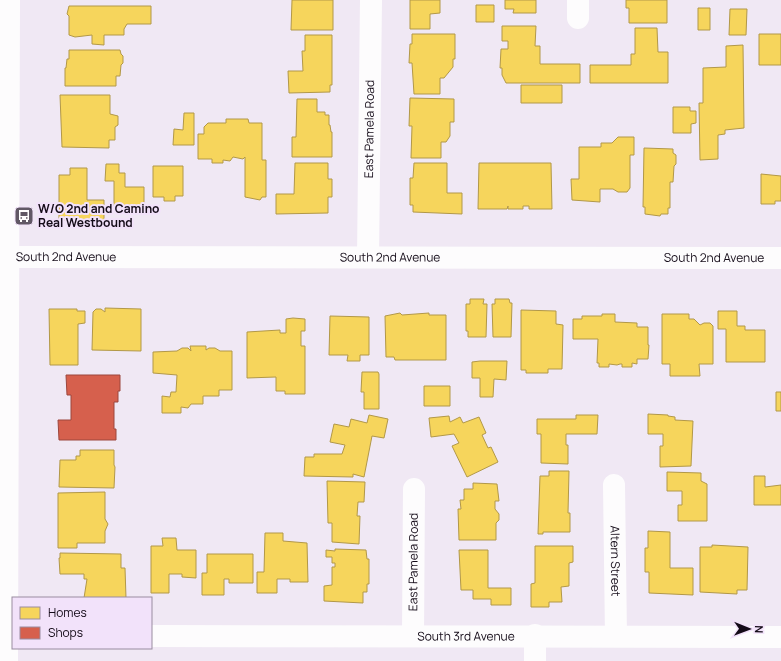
<svg xmlns="http://www.w3.org/2000/svg" width="781" height="661" font-family="Manrope,sans-serif">
<style>
.homes{fill:#f6d55c;stroke:#b29848}
.shops{fill:#d6604d;stroke:#9c463d}
.lines{fill:none;stroke-linecap:round;stroke-linejoin:round}
.minor{stroke:#fdfcfd;stroke-width:22}
.labels{text-anchor:middle;stroke-width:4;stroke-linejoin:round;paint-order:stroke}
.street-label{font-size:12px;fill:#140b18;stroke:#f2e2fa}
.poi-label{font-size:12px;font-weight:bold;fill:#140b18;stroke:#f2e2fa;text-anchor:start}
</style>
<rect width="100%" height="100%" fill="#f0e8f4"/>
<path class="homes" d="M292,0h41v30h-42z
M410,0h30v13l-10,1v15h-20z
M505,0h31v13h-23l1,-4h-9z
M626,0h41v23h-38v-15h-3z
M476,5h18v17h-18z
M69,6h82v18h-24l-3,5v6h-20v10l-12,-1v-9l-17,2 -6,-2v-19l-2,-2z
M698,8h12v22h-12z
M730,9h17l-1,26h-17z
M502,26h34l-1,20h5v18h40v19h-74l-4,-8v-7h-2l1,-19h7v-8h-6z
M635,28h22l1,24h10v31h-78v-18h41v-11h4z
M412,34h43v25h-2v8l-9,11h-4v16h-26l-2,-31h-3l1,-19h2z
M759,34h22v31h-22z
M305,35h27v50h-2v7l-41,1 -1,-22h15l-1,-20h3z
M743,45l1,83 -19,2v4l-7,1v24l-18,1 -1,-57h4v-35l23,-1v-21z
M69,50h51l1,4 2,2v7l-2,2 -1,11h-4v10h-51v-18h1l1,-9h2z
M521,85h41v18h-41z
M60,95h50v19l8,2v9l-3,2v13h-6v8l-47,-1z
M410,98l44,1v23h-4v14l-4,6h-5v16h-30l1,-32h-3z
M297,99h20v13h8v3h4v10h1l1,7h1v25h-40v-20h4z
M673,107h17v4h6v12l-5,1v9h-18z
M184,113h10v32h-21l1,-16 9,1z
M226,119h22l1,4h13v37h4v37h-4l-2,3 -15,-3v-40l-2,2 -10,-2 -3,4 -7,-1v3h-11v-4h-14v-25h6v-7l4,-4h18z
M618,137h16v18h-4v33l-3,4h-9l-5,-3h-13v13l-28,-2 -1,-21h8v-32h22v-4h11z
M644,148l29,1v4l3,2v9l-2,2 -1,16h-3v26h-2v6h-7l-1,2 -15,-2v-7h-2z
M295,163h33v16h4v18h-4v16l-52,1v-20h18z
M414,163h33v30h15v21l-49,-2v-7h-3v-27h3z
M479,163h72l1,46h-23v-3h-6v3h-15v-3l-1,3h-29z
M106,164h13v9h6v14h19v20h-14v2h-6v-2l-10,-1v-25h-9z
M153,166h30v30h-8v5h-11v-4h-11z
M70,168h17v32h17v20h-45v-45h11z
M761,174l20,2v25h-6v3h-14z
M470,299h14l-1,5h4l-1,33h-18v-6h-2v-27h4z
M495,299h14l1,4h2l-1,34h-18l-1,-33h3z
M105,308l36,1v42l-49,-1 1,-38 3,-3h5l4,3z
M49,309h28v2h8v12l-7,1v41h-28z
M521,310l35,1v13l7,1 -1,44h-14v4h-22v-3h-5z
M718,311h19v15h8v4h20v32h-39v-33h-8z
M400,313l2,2 27,-2v2h17v45h-51l-1,-3h-8l-1,-41z
M602,314h13v8l22,1v4h11v18h1l-1,14h-11v5l-5,-1v4h-10v-3h-2l-3,1 -8,-1v3h-10v-4h-2l1,-24h-25v-20h9v-3h20z
M662,314h27v5h5l6,6 4,-2h6l3,3v38h-14l1,12h-30v-12h-8z
M330,316l39,1v38h-9v6h-13l1,-6h-19z
M293,318l12,1v12h-4v15h4v48h-20v-3h-9v-14l-29,1v-46l33,-2v3h6v-14z
M190,346h16v4l3,-2h6l5,3h12v39h-13v6h-16v8h-12l-3,4 -7,-1v6h-19v-17l8,1 1,-5h5l1,-17 -24,-2v-21l24,-1 5,-3h6l3,3z
M480,361h27l-1,19 -12,-1 -1,18h-13v-19h-8v-16z
M362,372h16l1,2v35h-15v-17h-3z
M424,386h26v20h-26z
M776,392h5v19h-5z
M648,414l20,1v1l7,1v3l18,1 -2,45 -31,1v-21h3v-12h-15z
M369,415l19,4 -4,19 -12,-2 -8,41 -11,-3v3l-49,-1 1,-19h9v-3h28l3,-9 -15,-3 4,-18 15,3 2,-8 16,4z
M576,415h22l-1,19h-31v11h2v19l-27,-1v-29h-4v-15h39z
M449,416l1,6 10,-5 3,6 16,-6 7,16 -4,2 6,13 3,-1 7,15 -31,15 -15,-31 7,-3 -5,-9 -23,3 -2,-19z
M80,450h34v15l1,2 -1,21 -55,-1 1,-27h16v-4h4z
M549,471h20l-1,42h2v19h-27v2h-5l2,-58h9z
M667,472l34,1v8l6,3v37h-29v-16h4v-14h-15z
M754,476h11v11l16,-2v20h-27z
M327,481l38,1 -1,20h-6l-1,14h3l-1,28 -27,-2v-19h-4z
M473,483l24,1 2,17h-4v8l4,5v6l-3,3v17h-37l-1,-31h3l-1,-9h4v-11h9z
M105,492v27l3,5 -3,7v12h-28v5h-19v-55z
M648,531l22,1v36h23v27l-44,-2v-21h-4v-24h3z
M265,533h18v8l24,2 1,39h-18v-3h-13v14h-20v-21h7z
M162,538h14l1,12h19v28l-14,-1v-3h-13v19h-18v-47h12z
M712,545l36,2 -1,43h-10v4l-37,-2v-45h12z
M535,546h38v16l-4,1v23l-8,1 1,15h-13v5h-18v-23l4,-1z
M335,549l31,1 1,9h2v25h-2v8h-4v11l-39,-2v-15l8,-1v-18h3v-4h-3v-6h-6v-7l9,1z
M459,550h29v38h23v17h-20v-6h-18v-9h-12z
M60,553l61,1v14h4l1,30h-42l3,-19h-3v-5h-24l-1,-16h1z
M207,554h46v29h-24v-4h-5v16h-22v-22h5z"/>
<path class="shops" d="M66,375h54v16h-2v11h-4v27h2v11h-57l-1,-20h13v-25h-4z"/>
<g class="lines">
<g class="minor">
<path d="M578,18v-18"/>
<path id="s1" d="M0,257l781,1"/>
<path id="s2" d="M368,257l3,-257"/>
<path id="s3" d="M614,485l2,151"/>
<path id="s4" d="M413,635l1,-146"/>
<path d="M535,635v26"/>
<path id="s5" d="M151,636l630,1"/>
<path d="M7,661l2,-661"/>
</g>
</g>
<defs>
<g id="bus-square" transform="scale(1)"><rect x="-9" y="-9" width="18" height="18" rx="4" fill="#615865" stroke="#f2e2fa"/><path d="M-5-6H5V4H4V6H2V4H-2V6H-4V4H-5ZM-3.5-4V0h7V-4ZM-3.5 1.2v1.5H-2V1.2ZM2 1.2v1.5H3.5V1.2Z" fill="#fff"/></g>
</defs>
<g fill-rule="evenodd">
<use href="#bus-square" x="24" y="216"/>
</g>
<g class="labels">
<g class="street-label">
<text dy="4" stroke="none"><textPath href="#s2" startOffset="128">East Pamela Road</textPath></text>
<text dy="4" stroke="none"><textPath href="#s1" startOffset="66">South 2nd Avenue</textPath></text>
<text dy="4" stroke="none"><textPath href="#s1" startOffset="390">South 2nd Avenue</textPath></text>
<text dy="4" stroke="none"><textPath href="#s1" startOffset="714">South 2nd Avenue</textPath></text>
<text dy="4" stroke="none"><textPath href="#s3" startOffset="76">Altern Street</textPath></text>
<text dy="4" stroke="none"><textPath href="#s4" startOffset="73">East Pamela Road</textPath></text>
<text dy="4" stroke="none"><textPath href="#s5" startOffset="315">South 3rd Avenue</textPath></text>
</g>
<g class="poi-label">
<text x="38" y="213">W/O 2nd and Camino<tspan x="38" dy="14">Real Westbound</tspan></text>
</g>
</g>
<rect x="12" y="597" width="140" height="52" fill="#f2e2fa" stroke="#998ca0"/>
<rect x="20" y="607" width="20" height="12" fill="#f6d55c" stroke="#998ca0"/>
<text x="48" y="617" font-size="12" fill="#140b18">Homes</text>
<rect x="20" y="627" width="20" height="12" fill="#d6604d" stroke="#998ca0"/>
<text x="48" y="637" font-size="12" fill="#140b18">Shops</text>
<g transform="translate(749 629) rotate(91)" stroke="#f2e2fa" stroke-width="3" paint-order="stroke">
<path d="M0-3L7 15L0 10L-7 15Z" fill="#140b18"/>
<text y="-6" font-size="11" font-weight="bold" text-anchor="middle" fill="#140b18">N</text>
</g>
</svg>
